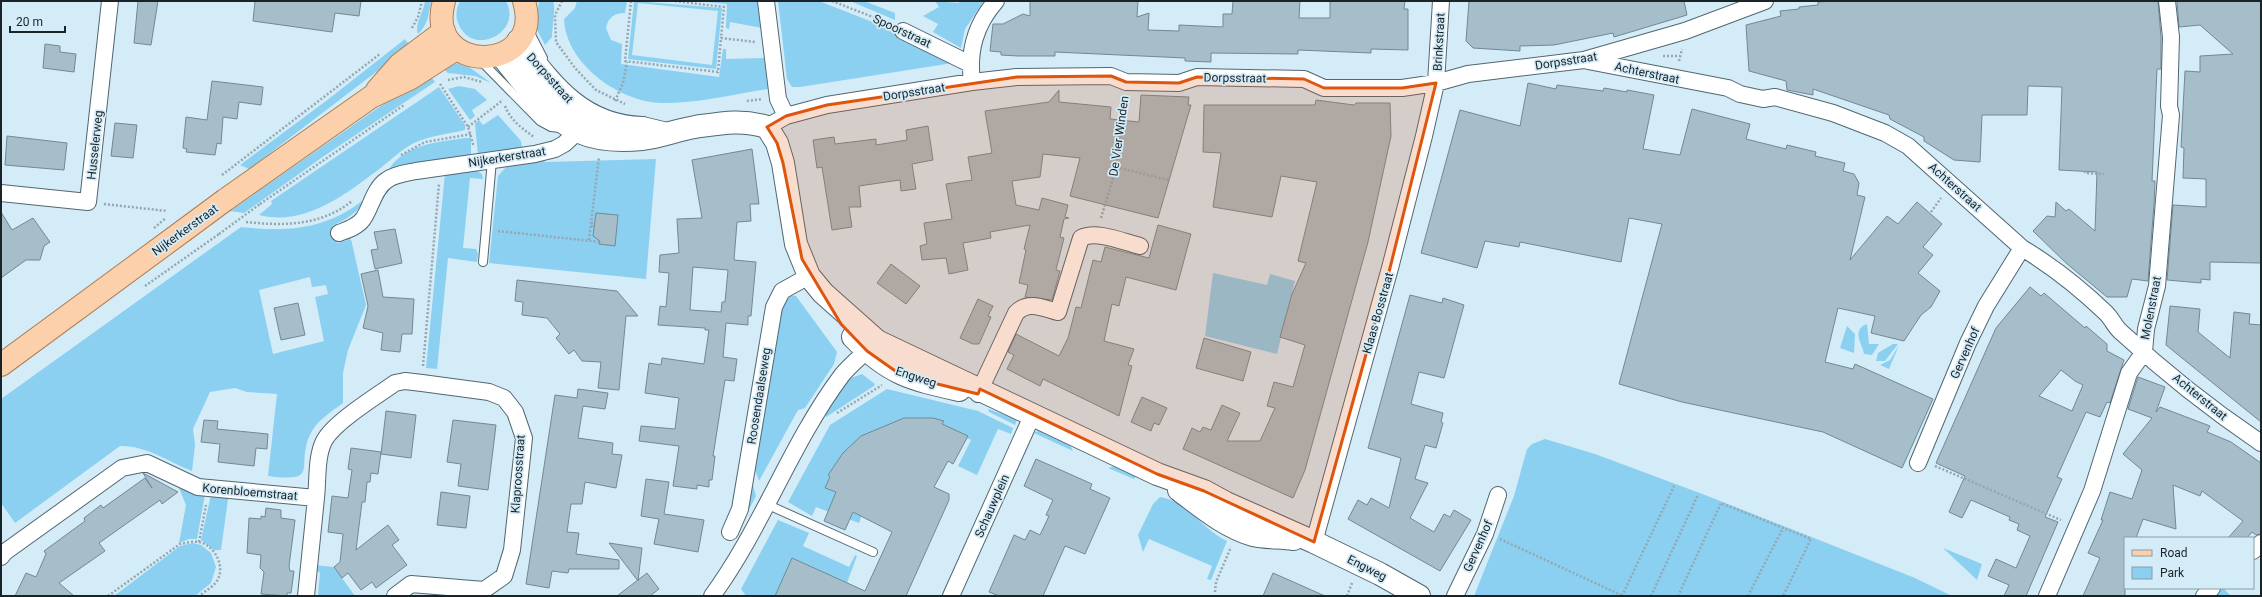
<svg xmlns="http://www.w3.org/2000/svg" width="2262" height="597" font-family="Roboto,sans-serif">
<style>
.green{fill:#8bd0f1;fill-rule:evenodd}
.building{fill:#a6bec9;stroke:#728994;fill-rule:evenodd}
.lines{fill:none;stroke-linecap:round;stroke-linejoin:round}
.lane-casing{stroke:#516772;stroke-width:10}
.street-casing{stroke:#516772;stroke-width:18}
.secondary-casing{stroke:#516772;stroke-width:24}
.primary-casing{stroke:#ac7f57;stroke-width:24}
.path{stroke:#94a7b1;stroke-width:2.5;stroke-dasharray:2 2;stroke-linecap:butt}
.lane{stroke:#fff;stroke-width:8}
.street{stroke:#fff;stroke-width:16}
.secondary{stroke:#fff;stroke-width:22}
.primary{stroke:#fcd0aa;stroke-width:22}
.primary-bridge-casing{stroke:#ac7f57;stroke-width:24;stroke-linecap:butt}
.path-bridge{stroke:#94a7b1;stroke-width:2.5;stroke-dasharray:2 2;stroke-linecap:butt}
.primary-bridge{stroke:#fcd0aa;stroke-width:22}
.marked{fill:#de560d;fill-opacity:0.2;stroke:#de560d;stroke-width:3;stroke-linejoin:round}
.labels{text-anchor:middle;stroke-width:3.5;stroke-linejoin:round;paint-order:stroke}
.street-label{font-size:12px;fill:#1a2328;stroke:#d3ecf8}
</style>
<rect width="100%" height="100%" fill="#d3ecf8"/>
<path class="green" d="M425,1h6c-2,12 -3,24 -13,33 -4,-9 6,-23 7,-33z
M460,1h46c17,32 -33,56 -47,24 -4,-8 -3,-16 1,-24z
M539,1h14c3,8 -1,26 -1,36l-7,8 -9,-17z
M577,1h50l-2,12c-10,0 -17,4 -19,15l5,12 11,4 -1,20 98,13 4,-28h3v10l38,-1 4,31c-34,5 -71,15 -106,14 -43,-1 -96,-39 -98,-84l11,-11z
M634,1l88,7 -6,61 -88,-10zM638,3l80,8 -6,54 -80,-10z
M697,1h62l3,27 -32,-6 -1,7 -3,-1 1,-24z
M778,1h41l51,20 83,42 -153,24h-8l-5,-8z
M850,1h14l31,12v7z
M935,1l23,2 2,-2h24l-19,28 -4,19 -28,-16 5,-8 -15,-8 16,-9z
M405,39l5,7 -161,123 -9,-4 86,-64z
M458,63l11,4 22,16 -16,-7 -27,-3 -5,-5z
M428,73l7,9 -111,74 -80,57 -14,-2z
M459,86l16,3 12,11 -15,10 3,6 -5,4 -22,-31z
M439,87l26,38v5c-17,4 -37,6 -53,14 -11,6 -20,15 -29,22 -35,27 -78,61 -124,49l13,-11 -1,-3z
M498,115l23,26 1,7 -44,8 -3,-32 4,-4 4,5z
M465,138h6v18l-83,15c15,-27 51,-29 77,-33z
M541,158l4,4 111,-3 -10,120 -157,-16 9,-87 9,-10z
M476,170l6,4 1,5 -13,-1 -7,70 13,1 2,5 -1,8 -29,-4 -11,111 -11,-1 19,-195z
M367,197c-6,14 -22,23 -35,29l5,17 14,-4 15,66 -18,45 -5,23v30c-12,9 -27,18 -33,32 -15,31 12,48 -42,41l9,-82 -30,-2 -12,-4 -25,4 -17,37 2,16 -3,26c-23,-9 -47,-26 -72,-25l-105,77 -14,-20v-104l240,-172c49,5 86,3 126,-30zM310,277l2,10 14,-2 2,9 -13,3 9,44 -51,13 -14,-64z
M1213,273l54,12 3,-11 25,7 -18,73 -72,-18z
M790,295l6,1 41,56 -3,12 -29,44 -7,2 -39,71 -6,-17 25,-152 7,-13z
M1867,324l2,20h10l-7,11 -8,-1c-2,-11 -13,-24 3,-30z
M1847,326l8,8 -1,19 -14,-5z
M1893,344h5l-13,17h-9l2,-8z
M1899,345l-10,24 -9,-4 10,-5z
M862,374l13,10 -1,2 -48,31v-5l22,-33z
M887,389l91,22 35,17 -2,6 -13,-5 -21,46 -19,-9 13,-26 -6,-3 -101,72 -5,14 -43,-16 -4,9 -24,-14 42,-77z
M988,409l29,10 -2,6 -26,-13z
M1039,430l31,15 3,6 -39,-18z
M1545,439l50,15 110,41 210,83 37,18h-478l40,-100 13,-47 5,-5z
M1118,465l18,11 -2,3 -26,-11z
M751,479l5,17 -23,44 -9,-2z
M179,488l26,6 -8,45h-8l-10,4 7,-38z
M211,495l15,1 2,3 -7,51h-7l-13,-10z
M1160,497c27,4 43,33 67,44l-16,39 -4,-1 5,-13 -63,-27 -6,13 -5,-17 15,-31z
M778,520l31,13 -6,13 46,21 6,-12 2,1 -15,40h-96l-5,-7z
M193,543l8,2 10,8 5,14 -5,16 -16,13h-81l66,-50z
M1943,548l39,16 -5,16z
M315,565l19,2 21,29h-37l2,-23 -5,-4z
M2221,588h2l8,8h-19z"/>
<path class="building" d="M138,1h20l-7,44 -17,-2z
M255,1h106l-2,15 -24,-3 -3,19 -79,-11z
M1030,1h108l-1,16 12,-4 -1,17 31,1v-6l44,2v-13h9l1,-13h67l-1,17h31v-17h75l-1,8h4v41l-37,-1v4l-73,-3v4l-87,-1v9l-26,-1v-3l-130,-6v4h-37l-17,-1v-3l-11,-1 3,-27h10l20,-10 7,2z
M1469,1h215l3,14 -73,22 -1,-4 -59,12 -34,1v5l-47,-3 -7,-7z
M1830,1h328l3,36v32h-4l-5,112h3l-1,23 -6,77 -16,-2 -5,18h-20l-41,-34 -33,-32 14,-15 8,1 1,-15 10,9 3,-2 26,22 2,-59 -38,-2 3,-83 -34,-1 -1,29h-45l-2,47 -26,-2 -30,-19v-4l-34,-18 -1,-4 -76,-26v6l-26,-5 -1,-9 -37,-10 -3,-46 35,-9 -1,-5 19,-2v-2l19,-2v-3z
M2177,1h84v262l-51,-1v18l-9,-1v4l-34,-3 6,-75 33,2v-28l-23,-1 1,-30 -3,-1 4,-76 15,1v-16l33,-2 -33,-29 -21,2z
M45,44l15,2v6l16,2 -2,18 -31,-4z
M212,81l51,6 -2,18 -22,-3 -2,17 -14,-2 -2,27 -4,-1 -2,12 -29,-3 1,-3 -4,-1 3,-31 21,3z
M1528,83l28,6 1,-4 46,6 1,-3 23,4v-2l27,5 -11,54 37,6 12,-46 58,15 -4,15 40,10 1,-4 29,7 -1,4 30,7 -2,8 11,3 5,9 -2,12 8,2 -15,63 37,-44 11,8 19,-22 25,22 -19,23 10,8 -15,18 22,18 -9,16 -10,8 -17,26 -33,-8 4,-17 -37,-8 -13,54 28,7 2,-5 78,35 -31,69 -79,-36 -141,-30 -63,-18 43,-160 -33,-6 -8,44 -101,-20 -1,5 -34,-6 -8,27 -56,-15 39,-143 60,16z
M1059,90v12l52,5 -1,12 29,3 2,-27 48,2 -1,8h3l-33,113 -88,-22 10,-38 -37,-4 -3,23 -28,4 4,24 23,5 3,-12 26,7 -3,12 4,1 -5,1 -4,18 4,1 -8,32 4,1 -8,29 -27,-3 3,-12 -9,-2 7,-33 -2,-1 6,-24 -40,7 1,6 -28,5 5,27 -19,4 -3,-16 -24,2 -2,-14 7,-2 -3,-21 28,-4 -6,-35 26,-4 -4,-23 24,-4 -7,-42 64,-9z
M1316,100l38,5 2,-2h34l1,33 -23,106 -63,228 -12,28 -110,-49 9,-21 8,4 3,-5 8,3 11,-25 18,8 -13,28h33l15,-33 -8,-2 7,-24 19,5 12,-42 -25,-8 12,-43 14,-31 -8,-2 19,-79 -36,-6 -9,41 -59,-10 8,-54 -18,-1 1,-47h111z
M115,123l22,2 -4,33 -22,-2z
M928,126l5,34 -21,4 4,25 -15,2 -1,-11 -41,6 2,21h-12l3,20 -20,3 -10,-63 -5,1 -4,-28 21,-3 1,7 41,-5v6l31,-5 -1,-10z
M7,136l60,7 -3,27 -59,-5z
M752,149l7,55h-9l1,17 -14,1 -3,38 22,2 -5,54h-3v9l-22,-2 -3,34 14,2 -3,22 -9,-1 -12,76h2l-3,24h-3v7l-12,-2v4l-24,-3 6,-40 -40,-5 2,-15 34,3 4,-31 -34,-5 4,-30 12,2 1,-7 42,6 5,-34h-4v-2l-47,-3 2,-19 6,1 3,-34 -10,-1 1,-17 19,-2 -2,-34 25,-1 -10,-58zM693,267l35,3 -3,32h-3l-1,10 -31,-2z
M1,212l11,18 21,-12 17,24 -6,4 -4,14h-14l-25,18z
M596,213l22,2 -3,31 -16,-2 1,-3 -7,-5z
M1158,225l33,9 -15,56 -50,-13 -7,29 -7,-2 -8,37 30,8 -6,16 4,1 -13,50 -76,-37 -3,7 -33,-17 7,-14 -6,-3 8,-18 43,22 9,-18 8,-31 5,1 12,-48 8,2 4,-15 44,11z
M395,229l7,34 -27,6 -4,-19 7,-1 -4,-17z
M891,264l29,22 -14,18 -29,-21z
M378,270l5,27 31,2 -2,35h-10l-2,18 -19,-2 2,-17 -20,-5 5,-22 -7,-32z
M517,280l100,11 21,25h-12l-7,74 -21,-2 3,-26 -19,-1 -8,-11 -5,4 -13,-16 4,-4 -13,-16 -25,-3 1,-13 -8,-1z
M2030,287l11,9 3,-3 41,35 1,-2 21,18v7l17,9 -14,43 -3,-1 -7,15 -14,-5 -29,65 5,2 -17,38 13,5 -32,74h-22l5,-11 -21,-9 8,-17 20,9 14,-32 -13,-6 2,-6 -10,-4 1,-3 -39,-17 -9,18 -13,-6 16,-36 -29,-13 60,-135zM2061,370l14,11 8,4 -11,26 -33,-15z
M1410,295l32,8 1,-5 21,7 -20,73 -25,-6 -8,32 32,9 -2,9 2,1 -7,25 -11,-3 -10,34 13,4 -18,35 24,14 10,-18 6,3 4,-7 17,10 -31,51 -92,-52 10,-19 9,5 4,-7 18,10 12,-50 -33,-10z
M978,299l15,7 -5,10 3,1 -12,27h-6l-13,-6z
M298,303l7,32 -24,5 -7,-32z
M2170,306l30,3 -2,23 32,26 4,-46 16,2 -1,10 12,1v97l-95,-77z
M1204,338l47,14 -8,29 -47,-13z
M2138,377l27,10 -9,25 4,-5 50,19 -3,6 24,10 30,21v71l-5,1 -4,-3 -5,6h-19l15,-17 -41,-30 -2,5 -27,-11 3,44 -33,-10 -7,19h-11v58h-42l17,-38 -12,-5 15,-33h-2l9,-28 22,7 10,-29 -19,-16 29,-36 -24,-9z
M578,389l30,4 -3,16 -22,-3 -5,32 35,5 -1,11 10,1 -6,33 -31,-6 -3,22h-11l-4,28 12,1 -3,21 43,6v9h-50l-1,4 -16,-2 -3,17 -23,-4 29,-189 22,3z
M1142,397l25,11 -8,17 -5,-2 -3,8 -20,-9z
M386,411l30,4 -5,43 -30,-4z
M904,418h29l11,3 -2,3 26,12 -15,28 -5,-3 -14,26 15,7v6l-43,96h-131l17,-38 73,33 27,-59 -39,-20 -8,18 -21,-9 12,-29 -11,-4 5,-11 -2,-2 15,-22 18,-17z
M204,420l14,1 -1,8 51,5 -1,15 -11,-1 -2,18 -36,-4 2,-18 -19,-2z
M453,420l43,5 -8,65 -30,-4 3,-22 -14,-2z
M351,448l30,4 -3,22 -7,-1 -1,9h-3l-2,20h-3l-6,48 32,-25 11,15 -7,5 15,20 -31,23 -4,-6 -11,8 -13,-17 -6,5 -8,-11 6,-5 3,-28 -15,-2 4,-36 16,2 4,-28 -4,-1z
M1036,459l56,25 -2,5 20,9 -25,56 -20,-8 -22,50h-44l-10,-4 25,-57 11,5 5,-10 10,5 9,-19 -3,-1 7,-15 -29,-14z
M143,473l35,19 -16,12 -2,-4 -61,43 6,8 -46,32 15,13h-59l11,-23 10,4 10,-23 -2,-3 41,-30 -1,-3 17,-13 2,3 42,-30 7,10z
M646,479l23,3 -5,32 40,6 -6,32 -44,-8 5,-25 -18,-3z
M441,492l29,4 -4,32 -29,-3z
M266,508l15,2v8l14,2 -6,46 1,5h4l-3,22h-4v3l-26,-2 3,-22 -4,-4 1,-13 -14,-2 2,-35 12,1v-3l4,1z
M609,543l33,5 -4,33z
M647,573l12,16 -9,7h-33z
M1273,573l16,7 36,16h-62z"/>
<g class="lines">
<g class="lane-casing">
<path id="lane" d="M528,29l15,29
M480,60l60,61 11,6 9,1
M643,121l25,6
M483,262l9,-102
M766,504l107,48"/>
</g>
<g class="street-casing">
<path id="street" d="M766,1l12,98 8,17
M903,31l67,33
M1588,61l140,27 12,6 23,5 12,-2 58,16 52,20 23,13 114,102c30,18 59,41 84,65 6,6 9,14 15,19 43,40 91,78 140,111
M972,82c-4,-31 3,-57 24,-81
M767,127l19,-11 41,-11 145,-23 45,-5 94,-1 15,6 53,1 18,-6 107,2 20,9h78l34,-5 32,-9 116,-14 101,-29 80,-30
M1,193l87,9 22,-201
M339,233c8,-3 18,-6 24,-14 8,-11 11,-31 24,-39 8,-6 20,-7 29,-9l119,-17 20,-5 9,-5 21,-19
M978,394l38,-81c12,-13 27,-5 42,-1l23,-74c16,-8 42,4 59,8
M1918,463l50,-120 18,-37 36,-58
M316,498c2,-18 0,-41 8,-57 10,-19 53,-45 71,-58l10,-2 17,2 67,9 15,6 11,14 9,26 -12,112 -8,26 -20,14 -73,-6 -16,12
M730,532l10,-23 34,-202 8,-16 27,-15
M1314,542l76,-274 34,-132 12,-53 5,-82
M2253,551l8,-8
M1,557l4,-5 117,-84 25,-5 51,24 118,11 -10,98
M712,596c50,-68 79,-153 130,-221 9,-11 22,-21 33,-32
M951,596l81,-180
M1455,596l30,-62 13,-39
M2047,596l45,-105 37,-118 15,-21 2,-23 11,-43 14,-171 -2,-9 2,-69 -4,-36
M2204,596l8,-8"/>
</g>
<g class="secondary-casing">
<path id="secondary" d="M518,41c34,44 63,85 124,87
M501,55c20,25 48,63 78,77 18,8 42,9 63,7 18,-2 35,-9 53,-12 27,-4 46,-8 72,0l10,16 6,20 13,81 13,32 14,17 54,48 280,133 47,17 22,12 88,39 66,32 39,22
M853,337c36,37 57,42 106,53
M1179,490c23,17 46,37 74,45 13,3 27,2 41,4"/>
</g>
<g class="primary-casing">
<path id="primary" d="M444,1c-21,76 102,73 80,0
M377,90l23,-26 44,-33
M225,200l146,-103 40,-19 45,-29
M1,365l182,-134"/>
</g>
<path class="path" d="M562,1l-7,14 1,27 19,26 21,22 29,14
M631,1l-6,60 93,11 3,-34 34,4
M675,1l49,6 -3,31
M832,1l56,22
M412,28l6,-11 4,-16
M1663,56h17
M1679,61l3,-12
M448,80l16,-3 18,5
M440,84l28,43 6,20
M615,101l8,-18 4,-21
M747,101l15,-2
M505,106c5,14 18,23 29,31
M468,127l35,-27
M401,155l24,-13 47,-8
M1116,167l52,13
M2085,171v2l19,1
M222,175l158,-121
M104,204l63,7
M260,204l144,-99
M1931,212l10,-14
M1101,218l16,-53 7,-67
M246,222c38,4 75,4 106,-21
M591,223h2l-1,4
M498,231l102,11
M589,240l10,-83
M145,286l74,-52
M423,366l16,-182
M837,413l45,-28
M1935,466l126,54
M1500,539l123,57
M199,542l7,-37
M1215,592l1,-10 15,-35
M108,596l72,-52c6,-1 13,-3 19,-2 15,3 26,23 19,37 -3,7 -13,12 -19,17
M1347,596l5,-13
M1622,596l52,-110
M1651,596l47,-101
M1678,596l43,-93 90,36 -28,57
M1748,596l35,-68"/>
<use href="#lane" class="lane"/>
<use href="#street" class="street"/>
<use href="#secondary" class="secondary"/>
<use href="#primary" class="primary"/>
<g class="primary-bridge-casing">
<path id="primary-bridge" d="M183,231l42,-31"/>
</g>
<path class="path-bridge" d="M154,228l12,-10
M219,234l41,-30"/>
<use href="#primary-bridge" class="primary-bridge"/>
</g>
<path class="marked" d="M1111,76l15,6 53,1 18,-6 107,2 20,9h78l34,-5 -46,185 -76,274 -110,-51 -47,-17 -177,-85 -2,5 -77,-19 -34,-24 -26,-27 -39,-65 -19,-96 -6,-20 -10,-16 19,-11 41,-11 190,-28z"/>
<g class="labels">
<g class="street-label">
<text transform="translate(902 31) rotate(25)" y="4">Spoorstraat</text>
<text transform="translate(1439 42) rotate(-87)" y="4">Brinkstraat</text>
<text transform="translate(1566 61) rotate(-9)" y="4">Dorpsstraat</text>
<text transform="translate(1647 73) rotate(12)" y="4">Achterstraat</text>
<text transform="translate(550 78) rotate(48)" y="4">Dorpsstraat</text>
<text transform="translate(1235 78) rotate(1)" y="4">Dorpsstraat</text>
<text transform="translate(914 92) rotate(-9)" y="4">Dorpsstraat</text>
<text transform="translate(1119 136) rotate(-82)" y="4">De Vier Winden</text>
<text transform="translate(95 145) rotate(-84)" y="4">Husselerweg</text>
<text transform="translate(507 157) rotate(-9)" y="4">Nijkerkerstraat</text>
<text transform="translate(1955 187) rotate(42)" y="4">Achterstraat</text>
<text transform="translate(185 230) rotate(-36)" y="4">Nijkerkerstraat</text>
<text transform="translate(2151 308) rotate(-79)" y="4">Molenstraat</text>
<text transform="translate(1378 313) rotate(-74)" y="4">Klaas Bosstraat</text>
<text transform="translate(1965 353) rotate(-66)" y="4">Gervenhof</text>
<text transform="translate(916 377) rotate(18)" y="4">Engweg</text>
<text transform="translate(759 396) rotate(-81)" y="4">Roosendaalseweg</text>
<text transform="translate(2200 397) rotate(39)" y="4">Achterstraat</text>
<text transform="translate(518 474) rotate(-86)" y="4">Klaproosstraat</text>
<text transform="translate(250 492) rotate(5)" y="4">Korenbloemstraat</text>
<text transform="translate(992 506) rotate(-66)" y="4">Schauwplein</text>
<text transform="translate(1478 546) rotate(-66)" y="4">Gervenhof</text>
<text transform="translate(1367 568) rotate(27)" y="4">Engweg</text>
</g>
</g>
<rect width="2262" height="597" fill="none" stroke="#1a2328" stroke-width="4"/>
<rect x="2124" y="537" width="130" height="52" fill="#d3ecf8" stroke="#899ca5"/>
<rect x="2132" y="550" width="20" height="6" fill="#fcd0aa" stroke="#899ca5"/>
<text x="2160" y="557" font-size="12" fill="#1a2328">Road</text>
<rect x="2132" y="567" width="20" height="12" fill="#8bd0f1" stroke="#899ca5"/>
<text x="2160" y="577" font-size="12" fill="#1a2328">Park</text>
<path d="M10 26v6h55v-6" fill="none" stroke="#1a2328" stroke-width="2"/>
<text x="16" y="26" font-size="12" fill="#1a2328" stroke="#d3ecf8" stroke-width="3" paint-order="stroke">20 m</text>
</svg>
